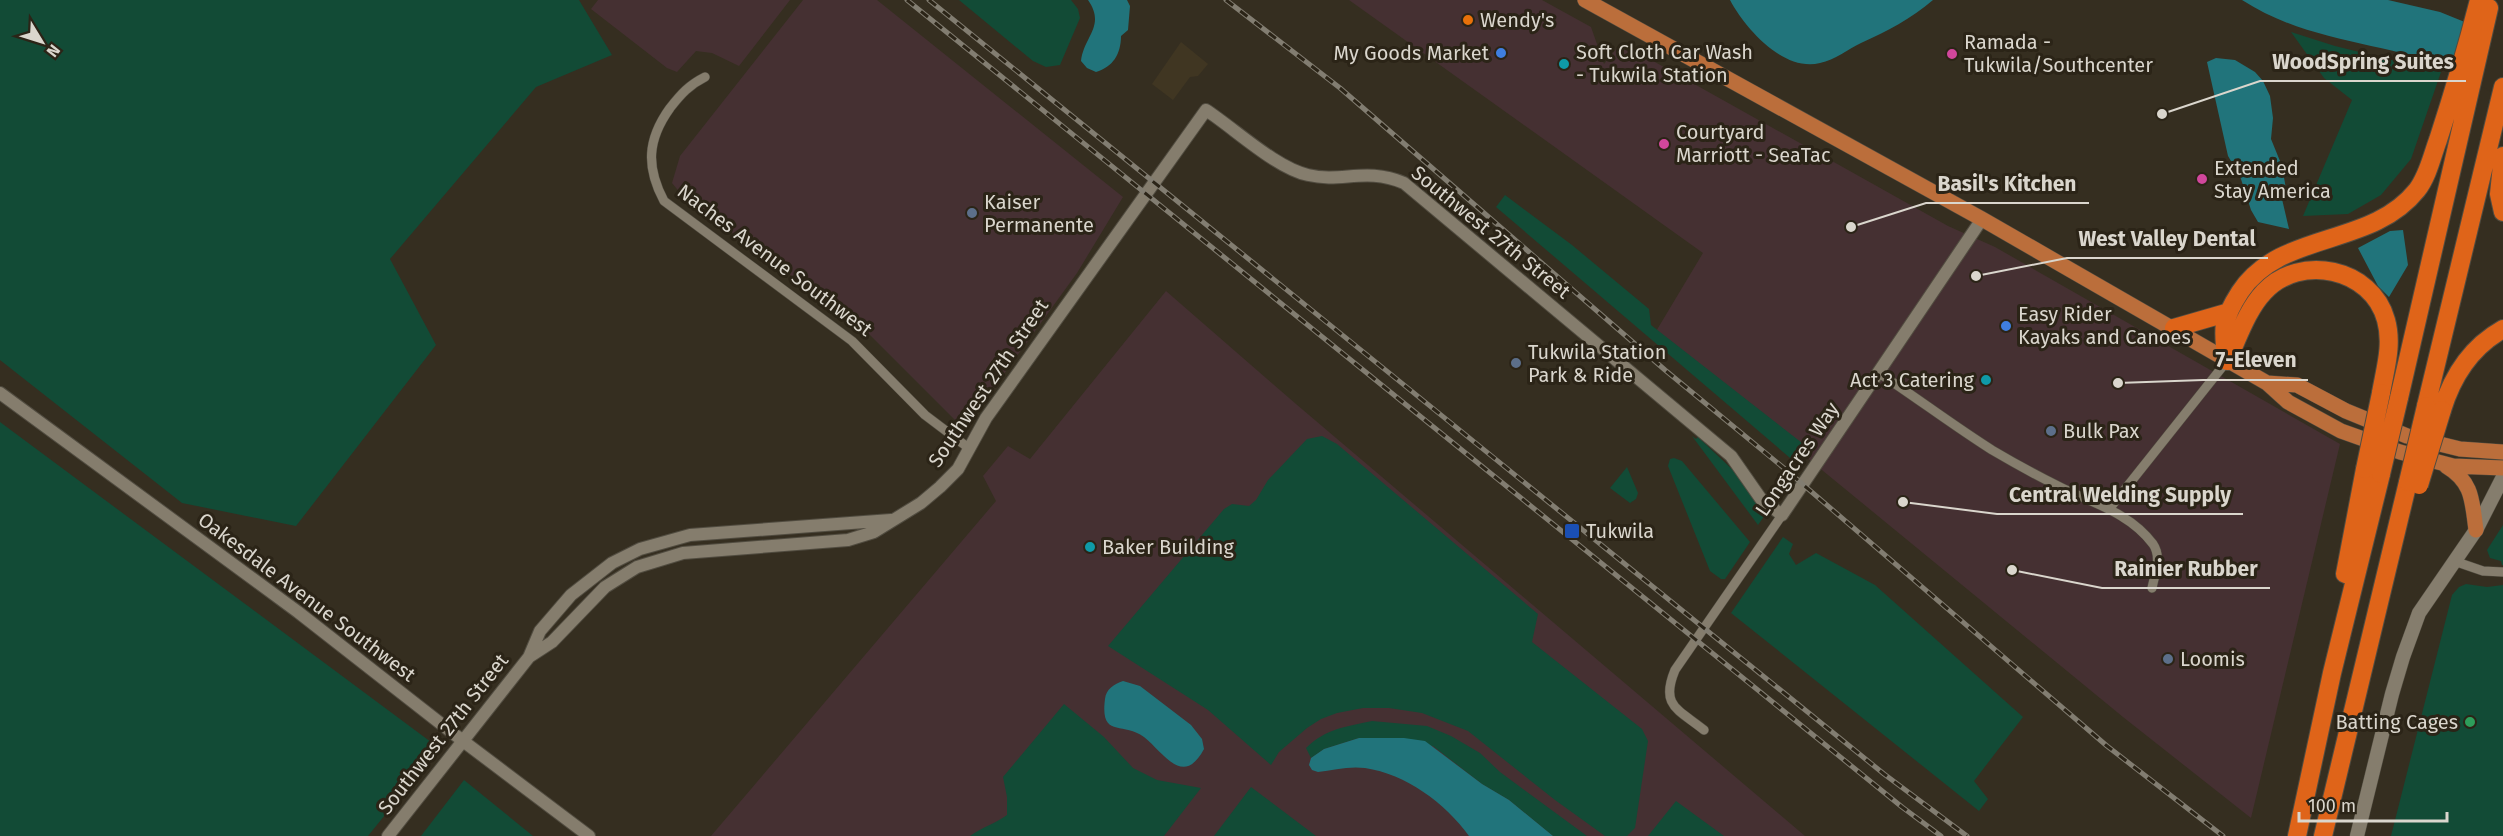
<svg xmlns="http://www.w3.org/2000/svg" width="2503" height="836" font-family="'Fira Sans',sans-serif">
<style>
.commercial{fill:#453032}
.built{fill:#403622}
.green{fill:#124b36}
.water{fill:#21747b}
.pier{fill:#352e20}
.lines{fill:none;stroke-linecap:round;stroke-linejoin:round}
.minor-casing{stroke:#514c40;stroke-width:10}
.tertiary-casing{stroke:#514c40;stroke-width:14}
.secondary-casing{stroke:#514c40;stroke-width:15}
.primary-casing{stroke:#514c40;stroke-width:16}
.motorway-casing{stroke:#514c40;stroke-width:20}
.minor{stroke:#857d6d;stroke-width:9}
.tertiary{stroke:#857d6d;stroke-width:12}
.secondary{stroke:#857d6d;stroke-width:14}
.primary{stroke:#bb6e3b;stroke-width:15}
.motorway{stroke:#df6419;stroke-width:18}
.rail-casing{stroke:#827d71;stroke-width:5}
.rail{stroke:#2b2417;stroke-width:3;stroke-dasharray:9;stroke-linecap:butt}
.motorway-bridge-casing{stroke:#514c40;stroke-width:20;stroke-linecap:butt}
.motorway-bridge{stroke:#df6419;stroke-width:18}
.food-dot{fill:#e8710a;stroke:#2b2417;stroke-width:2}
.shop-dot{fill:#3f7fe0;stroke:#2b2417;stroke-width:2}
.hotel-dot{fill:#d1479c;stroke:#2b2417;stroke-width:2}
.culture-dot{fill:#0f9aa8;stroke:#2b2417;stroke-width:2}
.service-dot{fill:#5c6f8a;stroke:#2b2417;stroke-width:2}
.transit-dot{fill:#1a4fb4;stroke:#2b2417;stroke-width:2}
.leisure-dot{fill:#2e9e5b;stroke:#2b2417;stroke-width:2}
.labels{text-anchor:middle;stroke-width:6;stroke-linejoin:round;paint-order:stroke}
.poi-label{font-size:20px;fill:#dad6cd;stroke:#2b2417;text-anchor:start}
.street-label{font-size:20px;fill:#dad6cd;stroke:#2b2417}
.leader{fill:none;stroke:#dad6cd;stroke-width:2}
.callout-dot{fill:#dad6cd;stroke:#2b2417;stroke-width:2}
.callout-label{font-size:21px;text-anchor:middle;font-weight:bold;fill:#dad6cd;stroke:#2b2417;stroke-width:6;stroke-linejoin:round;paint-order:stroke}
</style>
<rect width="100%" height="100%" fill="#352e20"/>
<path class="commercial" d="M598,0h192l-51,66 -27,-13 -16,-2 -19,21 -10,-4 -76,-59z
M803,0h74l246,197 -46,76 -113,156 -104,-104 -174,-125 -14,-17 8,-27z
M1349,0h193l49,27 13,37 17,-21 327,183 47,21 345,197 -89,374 -128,-101 -468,-384 48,-80z
M1166,291l130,113 509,432h-1094l285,-335 -13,-25 25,-30 22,13z"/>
<path class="built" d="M1181,42l27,22 -10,12 -8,1 -17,23 -21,-16z"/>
<path class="green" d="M0,0h579l33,55 -76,32 -146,172 46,86 -140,181 -114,-23 -182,-143z
M959,0h112l7,9 2,9 -20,47 -14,2 -13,-6z
M2291,32l44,14 106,26 -30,87 -30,36 -33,19 -45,2 49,-116 -28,-22z
M1505,195l67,50 77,64 2,16 155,121 -10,17 -300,-256z
M0,422l439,326 -71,88h-368z
M1322,436l15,8 201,170 -6,28 110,87 6,12 -13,87 -8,8h-22l-50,-36 -87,-69 -46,-18 -33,-5h-26l-26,5 -16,6 -14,9 -28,24 -8,13 -63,-55 -100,-64 116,-137 8,-5 17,2 7,-6 12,-20 39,-41z
M1692,436l4,3 2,-2 38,36 29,42 -7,10z
M1674,458l8,3 68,81 -25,37h-4l-11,-8 -42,-105 2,-7z
M1627,467l11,26 -2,6 -6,4 -20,-15z
M2503,525v40h-1l-1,-4 -11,-3 -3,-8z
M1783,537l10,7 -4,10 7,11 20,-12 59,32 148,132 -49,64 14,18 -9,12 -248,-198z
M2466,584l21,3 16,-2v251h-112l61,-241 7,-8z
M1064,704l40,33 29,31 24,12 44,8 -37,48h-194c12,-9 25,-12 37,-21v-18l-4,-20z
M1372,721l55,5 24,10 29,17 20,19 87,64h-34l-44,-36 -27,-16 -49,-38 -74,-8 -35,11 -13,9 -5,-10c21,-20 39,-21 66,-27z
M464,780l69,56h-112z
M1251,787l65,49h-102z
M1676,801l48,35h-76z"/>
<path class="water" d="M1088,0h39l3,6 -2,24 -7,6c0,18 -8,31 -25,36l-9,-4 -6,-7c3,-25 25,-35 7,-61z
M1730,0h203c-22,19 -46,31 -72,43 -13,6 -26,17 -41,20 -37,9 -75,-35 -90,-63z
M2242,0h146l52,12 42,17 -25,42c-72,-30 -147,-27 -215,-71z
M2216,58l19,2 20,12 8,9 7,15 3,22 -2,21 11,27 4,23 -4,10 7,30 -31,-7 -7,-12 -11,-34 -12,-20 -21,-94z
M2403,230l5,35 -19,32 -11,-11 -20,-38 32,-17z
M1123,681l17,5 51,39 11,14 2,10c-21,39 -40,4 -60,-12 -22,-16 -44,2 -39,-38 1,-10 9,-15 18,-18z
M1359,738h45l21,3 57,43 27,16 44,36h-84c-24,-33 -63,-62 -104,-68 -16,-2 -32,2 -47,4l-6,-2 -3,-5 2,-7 13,-9z"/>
<path class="pier" d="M2484,27l19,10v62l-27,-16z"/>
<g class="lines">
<g class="minor-casing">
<path id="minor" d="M705,77c-16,8 -24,17 -35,31 -23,32 -24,59 -6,93l188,140 73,74 45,34
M1879,373c38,25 75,53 113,77 22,13 46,26 68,37 33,16 70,26 93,57 9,13 2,29 -1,44
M2110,508l117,-147
M2454,561l29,10 20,1
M1704,730c-26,-21 -44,-24 -29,-60l107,-155"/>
</g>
<g class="tertiary-casing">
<path id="tertiary" d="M0,393l298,219 165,129 126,95
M529,657l23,-15 53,-55 32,-20 46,-14 165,-13 26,-8 47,-29 19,-16 18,-18 28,-51 220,-308c29,19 70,58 102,65 34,8 58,-8 96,8l327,273 30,43 21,16 200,-296
M388,836l141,-179 11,-26 31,-36 41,-32 28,-14 50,-14 201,-15"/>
</g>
<g class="secondary-casing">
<path id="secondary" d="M2357,836l35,-142 11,-37 16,-44 57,-83 27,-53"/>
</g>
<g class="primary-casing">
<path id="primary" d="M1585,0l397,219 285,164 21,19 53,29 59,21 53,14 50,2
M2267,383l30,2 49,26 61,25 53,13 43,3
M2446,466c27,16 26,35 30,64"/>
</g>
<g class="motorway-casing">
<path id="motorway" d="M2503,156l-4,38 4,18
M2174,328l52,-15
M2227,361c-5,-32 -5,-41 13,-69 41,-62 131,-44 177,-102 11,-14 15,-34 21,-50 15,-46 29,-93 41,-140
M2227,361c11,-23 20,-51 37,-69 36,-39 108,-24 122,28 7,25 -1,49 -5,73
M2399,398l90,-390
M2426,406l77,-319
M2442,410c10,-33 29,-63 61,-81
M2345,574l20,-105
M2297,836l35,-163 49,-199
M2323,836l85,-354"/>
</g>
<use href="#minor" class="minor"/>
<use href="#tertiary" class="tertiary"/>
<use href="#secondary" class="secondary"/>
<use href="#primary" class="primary"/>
<use href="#motorway" class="motorway"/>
<g class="rail-casing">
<path id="rail" d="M907,0l995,807 39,29
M929,0l955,774 83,62
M1226,0l114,88 325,282 120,99 322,277 116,90"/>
</g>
<use href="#rail" class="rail"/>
<g class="motorway-bridge-casing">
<path id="motorway-bridge" d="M2365,469l16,-76
M2381,474l18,-76
M2408,482l18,-76
M2419,485l23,-75"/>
</g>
<use href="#motorway-bridge" class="motorway-bridge"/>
</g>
<circle class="food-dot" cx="1468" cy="20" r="6"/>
<g class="shop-dot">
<circle cx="1501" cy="53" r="6"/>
<circle cx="2006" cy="326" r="6"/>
</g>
<g class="hotel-dot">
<circle cx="1952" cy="54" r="6"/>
<circle cx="1664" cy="144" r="6"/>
<circle cx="2202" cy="179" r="6"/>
</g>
<g class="culture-dot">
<circle cx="1564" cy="64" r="6"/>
<circle cx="1986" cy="380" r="6"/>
<circle cx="1090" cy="547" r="6"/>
</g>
<g class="service-dot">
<circle cx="972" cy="213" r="6"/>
<circle cx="1516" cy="363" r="6"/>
<circle cx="2051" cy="431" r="6"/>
<circle cx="2168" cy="659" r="6"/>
</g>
<rect class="transit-dot" x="1564" y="523" width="16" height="16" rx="3"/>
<circle class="leisure-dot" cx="2470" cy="722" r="6"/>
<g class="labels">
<g class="poi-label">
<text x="1480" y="27">Wendy's</text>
<text x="1964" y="49">Ramada -<tspan x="1964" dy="23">Tukwila/Southcenter</tspan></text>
<text x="1576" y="59">Soft Cloth Car Wash<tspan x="1576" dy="23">- Tukwila Station</tspan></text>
<text x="1489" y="60" text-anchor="end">My Goods Market</text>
<text x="1676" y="139">Courtyard<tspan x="1676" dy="23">Marriott - SeaTac</tspan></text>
<text x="2214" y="175">Extended<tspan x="2214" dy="23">Stay America</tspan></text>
<text x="984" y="209">Kaiser<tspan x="984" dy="23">Permanente</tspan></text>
<text x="2018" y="321">Easy Rider<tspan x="2018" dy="23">Kayaks and Canoes</tspan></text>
<text x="1528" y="359">Tukwila Station<tspan x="1528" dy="23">Park &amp; Ride</tspan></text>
<text x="1974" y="387" text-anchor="end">Act 3 Catering</text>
<text x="2063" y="438">Bulk Pax</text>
<text x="1586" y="538">Tukwila</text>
<text x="1102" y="554">Baker Building</text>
<text x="2180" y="666">Loomis</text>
<text x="2458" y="729" text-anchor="end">Batting Cages</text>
</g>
<g class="street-label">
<text transform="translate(1491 232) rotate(39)" y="7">Southwest 27th Street</text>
<text transform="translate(775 260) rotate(37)" y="7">Naches Avenue Southwest</text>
<text transform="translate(988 383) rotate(-56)" y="7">Southwest 27th Street</text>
<text transform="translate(1797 459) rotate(-56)" y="7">Longacres Way</text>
<text transform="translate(307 597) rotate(37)" y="7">Oakesdale Avenue Southwest</text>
<text transform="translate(443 734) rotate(-52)" y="7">Southwest 27th Street</text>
</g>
</g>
<path class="leader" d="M2162 114L2260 81H2466M1851 227L1926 203H2089M1976 276L2067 258H2268M2118 383L2203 380H2308M1903 502L1997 514H2243M2012 570L2102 588H2270"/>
<g class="callout-dot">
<circle cx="2162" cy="114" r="6"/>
<circle cx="1851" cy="227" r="6"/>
<circle cx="1976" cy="276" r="6"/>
<circle cx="2118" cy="383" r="6"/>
<circle cx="1903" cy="502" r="6"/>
<circle cx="2012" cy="570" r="6"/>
</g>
<g class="callout-label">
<text x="2363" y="69">WoodSpring Suites</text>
<text x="2007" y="191">Basil's Kitchen</text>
<text x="2167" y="246">West Valley Dental</text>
<text x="2256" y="367">7-Eleven</text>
<text x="2120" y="502">Central Welding Supply</text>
<text x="2186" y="576">Rainier Rubber</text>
</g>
<g transform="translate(42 42) rotate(128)" stroke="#2b2417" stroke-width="4.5" paint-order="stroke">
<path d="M0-4.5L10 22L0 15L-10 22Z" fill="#dad6cd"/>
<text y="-9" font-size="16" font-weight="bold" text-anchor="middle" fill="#dad6cd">N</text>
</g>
<path d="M2299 812v9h148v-9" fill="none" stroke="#dad6cd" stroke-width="3"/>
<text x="2308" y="812" font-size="18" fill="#dad6cd" stroke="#2b2417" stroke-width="4.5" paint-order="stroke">100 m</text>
</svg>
